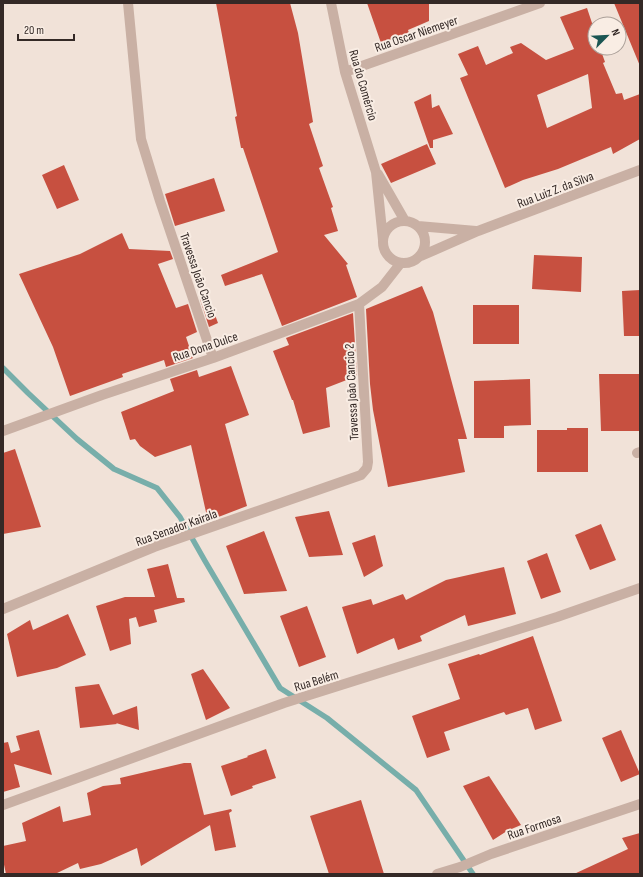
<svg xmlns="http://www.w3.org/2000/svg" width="643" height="877" font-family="'Sofia Sans Condensed',sans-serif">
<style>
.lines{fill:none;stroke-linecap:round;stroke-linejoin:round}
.stream{stroke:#77aeaa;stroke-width:5.5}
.building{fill:#c75040;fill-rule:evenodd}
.street{stroke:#c9b0a4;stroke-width:10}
.labels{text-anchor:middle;stroke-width:4;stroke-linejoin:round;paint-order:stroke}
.street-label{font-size:13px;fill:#342926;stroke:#f9ede4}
</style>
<rect width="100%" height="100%" fill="#f1e2d8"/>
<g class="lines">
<path class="stream" d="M3,368l25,25 49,46 37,30 43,19 23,29 25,44 75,127 47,30 89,72 57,84"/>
</g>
<path class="building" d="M216,3h74l8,30 15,89 -4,2 14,42 -4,2 14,39 -2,1 7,23 -14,4 24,29 -2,1 11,32 -75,29 -20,-52 -37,12 -4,-11 57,-23 -35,-104h-2l-6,-31 2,-1z
M367,3h62v18l-21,9 1,3 -28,10z
M614,3h26v63z
M587,8l8,24v16h5l5,14 -2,1 13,31 6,-1 2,7 16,-6v45l-27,15 -2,-7 -53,22 -35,11 -18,8 -45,-110 8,-3 -10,-21 20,-8 8,19 27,-12 -3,-6 11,-4 25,17 28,-11 -14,-32zM588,74l4,34 -45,20 -10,-33z
M431,94l1,14 7,-3 14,29 -20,6v8h-3l-16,-46z
M427,144l9,20 -45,19 -10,-19z
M64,165l15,35 -22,9 -15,-34z
M214,178l11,33 -50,15 -10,-32z
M122,233l7,16 41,2 3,8 -15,5 18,44 12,-4 9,28 -11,5 7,21 -27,9 -2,-7 -42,14 1,3 -53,19 -17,-49 -34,-73 61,-20z
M534,255l48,2 -1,35 -49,-3z
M422,286l11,26 34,127h-9l7,33 -77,15 -15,-77 -3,-26 -4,-75z
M640,290v46h-16l-2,-45z
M208,296l10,27 -9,4 -9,-28z
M473,305h46v39h-46z
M353,313l4,63 -31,12 4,39 -27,7 -10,-34h-1l-19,-49 16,-6 -3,-7z
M231,366l18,49 -24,9 22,82 -39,15 -17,-76 -36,12 -15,-11 -5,-7 -5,1 -9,-28 53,-21 -4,-12 27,-9 2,7z
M599,374h41v57h-39z
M530,379l1,46 -27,1v12h-30v-57z
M567,428h21v44h-51v-42h30z
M15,449l26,78 -38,7v-81z
M329,511l14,44 -34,2 -14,-40z
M601,524l15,36 -26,10 -15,-35z
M264,531l23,60 -43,3 -18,-48z
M375,535l8,31 -19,11 -12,-34z
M547,553l14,39 -20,7 -14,-38z
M168,564l9,34h7l1,4 -31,8 3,12 -18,5 -3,-10 -7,2 2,25 -21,7 -14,-45 29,-9h30l-8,-28z
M504,567l12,47 -48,12 -3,-11 -45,21 2,5 -24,9 -4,-12 -37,16 -15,-47 29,-8 2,6 30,-11 3,6 40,-20z
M307,606l19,51 -27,10 -19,-51z
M68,614l18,41 -29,13 -40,9 -10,-43 23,-14 3,10z
M533,636l29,85 -27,9 -7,-22 -22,7 -2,-3 -60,20 6,18 -23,8 -15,-42 48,-17 -12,-35 31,-10 1,1z
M203,669l27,39 -24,12 -15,-46z
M99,684l14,31 24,-9 2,24 -23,-7 1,1 -37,4 -5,-41z
M39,730l13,45 -38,-11 6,23 -17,5v-49l5,-1 3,11 9,-3 -4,-14z
M621,730l19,44 -19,8 -19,-44z
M266,749l10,29 -24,8 1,2 -22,8 -10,-30 27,-9 -1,-1z
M184,763h7l13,52 27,-6 1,2 -3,2 7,34 -21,4 -5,-26 -69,41 -4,-18 -36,16 -21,5 -2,-6 -23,11h-49l-3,-14v-14l23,-5 -4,-18 38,-17 3,16 28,-7 -4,-22 16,-7 18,-2 -1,-6z
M489,776l32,49 -14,6 -14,9 -30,-54z
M361,800l23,74h-55l-19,-58z
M640,833v41h-66l54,-25 -6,-11z"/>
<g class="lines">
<path class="street" d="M128,3l13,136 19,62 53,157
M331,3l14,69 31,100 7,68
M345,72l195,-69
M378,174l27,47
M383 242a21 21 0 1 1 42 0a21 21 0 1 1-42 0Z
M418,226l58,5
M421,256l57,-25 162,-61
M3,431l99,-36 111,-37 146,-54 23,-17 18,-23
M637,453l3,-1
M3,609l151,-62 207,-72 6,-7 1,-6 -9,-158
M3,805l281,-102 273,-86 83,-29
M437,874l23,-7 31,-13 149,-50"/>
</g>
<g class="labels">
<g class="street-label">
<text transform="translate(416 33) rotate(-19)" y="5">Rua Oscar Niemeyer</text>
<text transform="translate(364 85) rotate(74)" y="5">Rua do Comércio</text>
<text transform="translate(555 189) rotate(-21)" y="5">Rua Luiz Z. da Silva</text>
<text transform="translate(199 275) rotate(71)" y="5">Travessa João Cancio</text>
<text transform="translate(205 346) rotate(-19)" y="5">Rua Dona Dulce</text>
<text transform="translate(351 392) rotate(-93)" y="5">Travessa João Cancio 2</text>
<text transform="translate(176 527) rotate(-20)" y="5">Rua Senador Kairala</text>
<text transform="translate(316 680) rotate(-17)" y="5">Rua Belém</text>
<text transform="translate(534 826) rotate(-19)" y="5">Rua Formosa</text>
</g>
</g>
<rect width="643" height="877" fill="none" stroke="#342926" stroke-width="8"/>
<g transform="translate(607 36) rotate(66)"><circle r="19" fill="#f9ede4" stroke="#aa9f98"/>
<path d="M0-3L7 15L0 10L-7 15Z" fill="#1b5653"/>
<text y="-6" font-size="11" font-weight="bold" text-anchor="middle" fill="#342926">N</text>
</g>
<path d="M18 34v6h56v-6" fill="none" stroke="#342926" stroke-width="2"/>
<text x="24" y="34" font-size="12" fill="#342926" stroke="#f9ede4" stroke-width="3" paint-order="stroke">20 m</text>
</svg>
